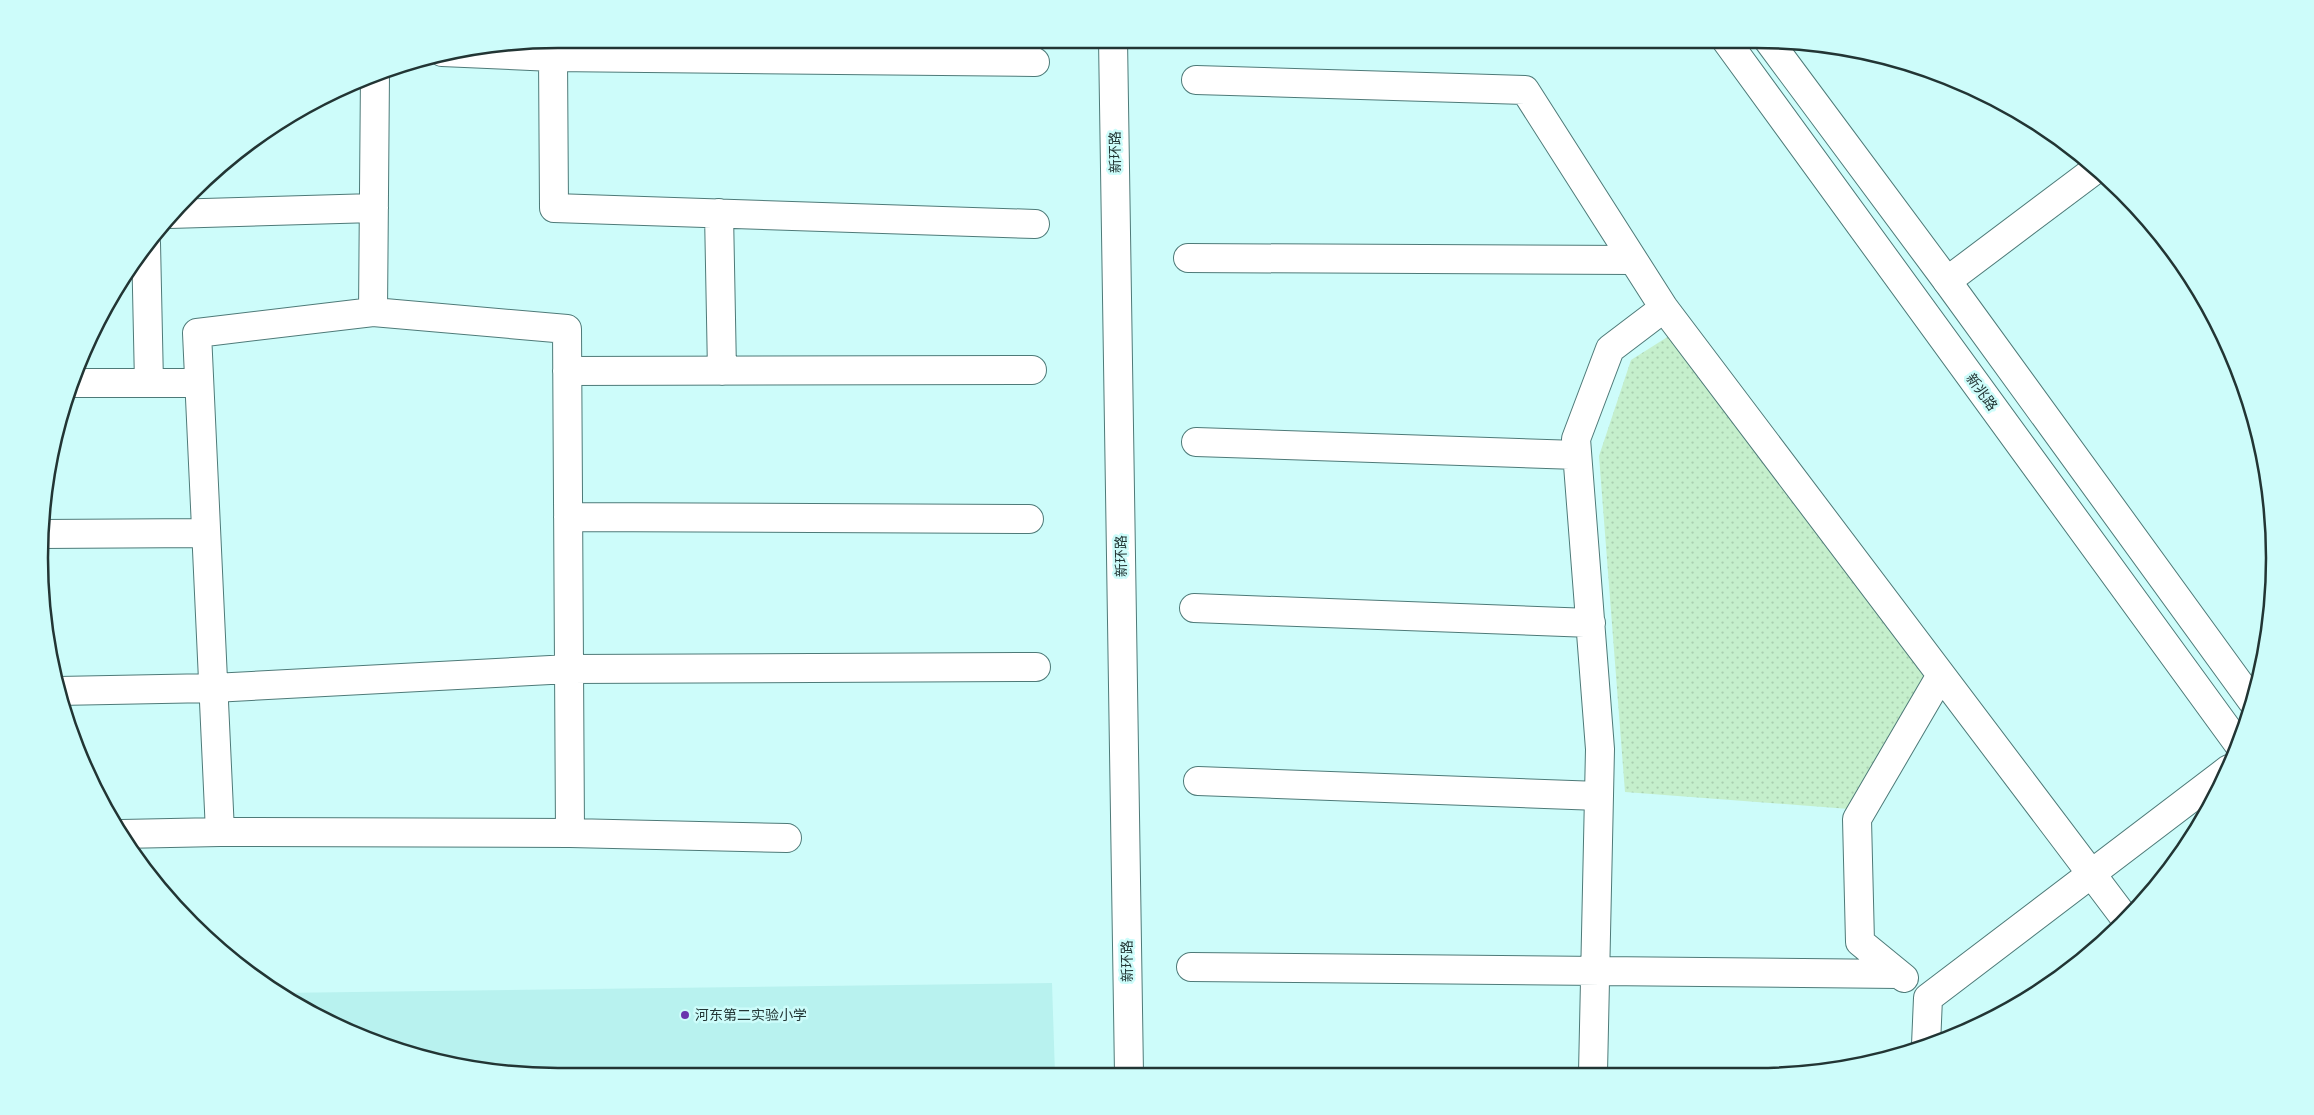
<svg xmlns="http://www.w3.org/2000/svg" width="2314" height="1115" font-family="Rubik,'Noto Sans SC',sans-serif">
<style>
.built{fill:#b8f2ef}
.grass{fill:url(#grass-dots)}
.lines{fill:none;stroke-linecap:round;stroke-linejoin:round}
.minor-casing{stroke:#4e7a78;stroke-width:30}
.tertiary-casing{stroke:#4e7a78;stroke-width:30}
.minor{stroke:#fff;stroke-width:28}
.tertiary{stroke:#fff;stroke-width:28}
.poi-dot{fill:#6936ad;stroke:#cdfcfa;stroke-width:2}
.labels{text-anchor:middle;stroke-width:5;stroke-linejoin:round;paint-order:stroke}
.street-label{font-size:14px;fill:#223534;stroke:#cdfcfa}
.poi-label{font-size:14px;fill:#223534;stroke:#cdfcfa;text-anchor:start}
.rim{fill:none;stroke:#223534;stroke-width:2.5}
</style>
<defs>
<pattern id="grass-dots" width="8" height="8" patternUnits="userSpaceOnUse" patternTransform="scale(1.25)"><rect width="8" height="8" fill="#c5efcc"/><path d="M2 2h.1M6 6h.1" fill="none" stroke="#a9ceb0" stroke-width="1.8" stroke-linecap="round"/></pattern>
</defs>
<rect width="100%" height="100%" fill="#cdfcfa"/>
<path class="built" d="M1052,983l3,91 -498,2 -101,-10 -97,-29 -82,-44z"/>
<path class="grass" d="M1688,324l244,340 -83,145 -224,-17 -26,-336 32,-96z"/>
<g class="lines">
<g class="minor-casing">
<path id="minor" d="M442,52l111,5 482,5
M553,57l1,151 481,16
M1196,80l329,10 139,218 460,609
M719,213l3,158
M169,214l205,-6
M146,243l3,140
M1188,258l445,2
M1947,281l149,-112
M373,312l194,17 3,504 -350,-1 -23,-499z
M373,312l2,-239
M567,371l465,-1
M71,383h128
M1196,442l381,13
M568,517l461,2
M40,534l166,-1
M1194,608l397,15
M58,691l155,-3 356,-19 467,-2
M1198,781l401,15
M570,833l217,5
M121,834l99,-2
M1191,967l708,7
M1904,978l-44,-36 -3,-123 84,-144
M1926,1045l2,-47 301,-229
M1593,1073l7,-324 -24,-310 34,-90 54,-41"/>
</g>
<g class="tertiary-casing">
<path id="tertiary" d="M1113,39l16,1035
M1725,39l514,706
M1768,40l179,241 305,420"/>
</g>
<use href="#minor" class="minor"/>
<use href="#tertiary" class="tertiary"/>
</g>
<circle class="poi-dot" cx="685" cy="1015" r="5"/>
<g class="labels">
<g class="street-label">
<text transform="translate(1115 152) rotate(-91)" y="5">新环路</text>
<text transform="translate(1982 392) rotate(54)" y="5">新兆路</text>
<text transform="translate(1121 556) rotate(-91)" y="5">新环路</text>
<text transform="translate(1127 961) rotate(-91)" y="5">新环路</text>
</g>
<g class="poi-label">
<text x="695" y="1020">河东第二实验小学</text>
</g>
</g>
<path d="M0 0H2314V1115H0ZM558 48H1756A510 510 0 0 1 2266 558V558A510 510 0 0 1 1756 1068H558A510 510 0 0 1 48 558V558A510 510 0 0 1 558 48Z" fill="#cdfcfa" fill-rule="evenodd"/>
<path class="rim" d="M558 48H1756A510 510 0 0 1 2266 558V558A510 510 0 0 1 1756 1068H558A510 510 0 0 1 48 558V558A510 510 0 0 1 558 48Z"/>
</svg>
